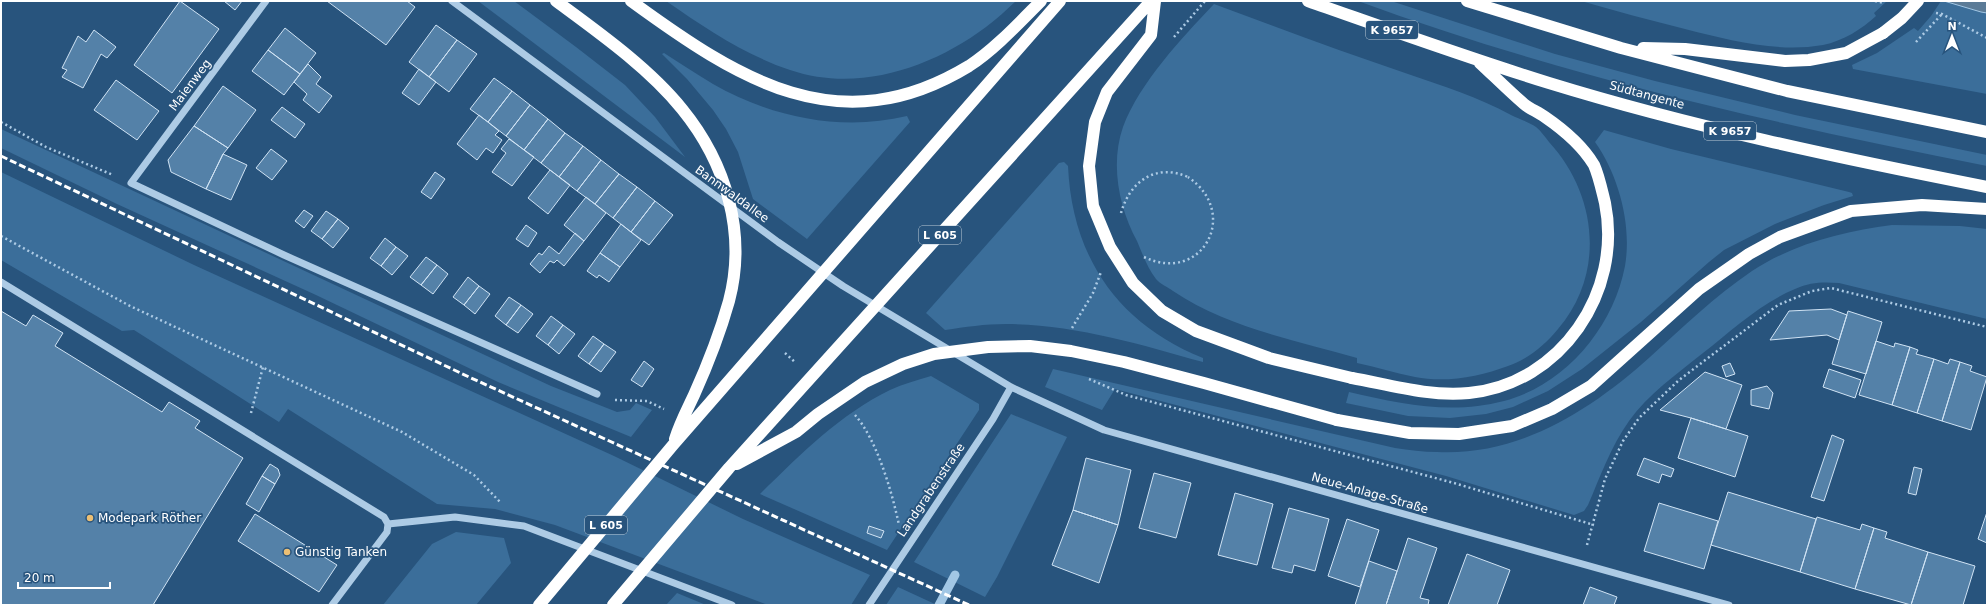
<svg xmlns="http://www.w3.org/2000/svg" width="1988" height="606" font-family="'DejaVu Sans',sans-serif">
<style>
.green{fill:#3b6e9a}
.water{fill:#5b7b97;stroke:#a2c7e5}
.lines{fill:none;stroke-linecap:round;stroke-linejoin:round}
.stream{stroke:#a2c7e5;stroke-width:9}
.building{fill:#5481a8;stroke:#d0e3f4}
.path{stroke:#adcbe5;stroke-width:2.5;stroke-dasharray:2 3;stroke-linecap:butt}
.minor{stroke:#adcbe5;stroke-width:7}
.highway{stroke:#fff;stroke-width:12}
.rail{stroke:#fff;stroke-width:3;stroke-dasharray:7 3;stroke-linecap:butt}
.path-bridge{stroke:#adcbe5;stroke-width:2.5;stroke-dasharray:2 3;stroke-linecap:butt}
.highway-bridge{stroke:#fff;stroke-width:12}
.poi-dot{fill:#ecbf74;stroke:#28547d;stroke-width:1.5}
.labels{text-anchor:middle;stroke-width:3.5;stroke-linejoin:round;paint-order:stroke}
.shield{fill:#28547d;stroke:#beccd8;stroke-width:1}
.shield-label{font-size:11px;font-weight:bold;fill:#fff}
.street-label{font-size:12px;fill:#fff;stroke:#28547d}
.poi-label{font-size:12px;fill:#fff;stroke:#28547d;text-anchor:start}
</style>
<rect width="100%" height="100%" fill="#28547d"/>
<path class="green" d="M478,1h36l62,46 49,38 30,32 30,40z
M666,1h350c-10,9 -19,18 -30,26 -55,41 -128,66 -196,43 -45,-15 -85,-42 -124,-69z
M1358,1h33l164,53 100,27 140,34 192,40v11c-212,-42 -425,-90 -629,-165z
M1581,1h306l-13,12 2,3c-14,13 -33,25 -53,29 -46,8 -94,-5 -138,-16 -35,-9 -70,-18 -104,-28z
M1941,1h46v93l-134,-25 -1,-4 25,-12 37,-25 4,3 13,-15z
M1214,4c65,24 129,48 194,70 35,12 70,23 103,41 8,4 18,7 25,12 5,4 9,10 13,15 48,52 57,131 9,187 -13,16 -30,30 -50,37 -29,11 -63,17 -93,11 -20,-4 -39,-10 -58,-14v-5c-62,-18 -129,-30 -184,-67 -5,-4 -13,-7 -17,-12 -8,-10 -14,-26 -19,-38 -18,-33 -27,-77 -14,-114 17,-45 59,-89 91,-123z
M664,53c16,10 32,21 49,31 58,33 128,48 194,32l3,6 -103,117 -54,-40 -15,-47 -12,-23 -13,-19 -26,-31 -25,-25z
M1,129l550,257 66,26 13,-2 6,-7 16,7 -21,27 -133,-55 -182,-87 -199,-91 -116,-56z
M1604,130l67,19 178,43 3,1 1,3 -29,9 -49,19 -51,26 -15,12 -68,60 -59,47 -34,22 -35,16 -27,7 -36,4 -42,-2 -62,-13 3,-11c52,12 102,23 155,9 61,-16 109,-73 121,-135 7,-41 -6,-90 -30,-124z
M1064,162l4,4c4,91 50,158 135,192v4c-64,-18 -130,-38 -197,-38 -21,0 -41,3 -61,6l-19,-17 133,-150z
M1,172l193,93 420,191 129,63 127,56 -19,30h-83l-213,-80 -60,-16 -58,-5 -149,-95 -9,13 -145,-92 -12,1 -121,-71z
M1892,225l68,1 27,3v90l-148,-36c-17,-1 -28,-1 -44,6 -34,14 -64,42 -92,64 -26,21 -55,41 -74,68 -18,25 -29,56 -41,84l-4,6 -10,4 -128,-39 -331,-87 -13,21 -57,-23 8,-18 342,79c14,2 28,4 42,4 83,4 154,-42 213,-95 33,-30 65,-61 102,-86 41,-27 92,-40 140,-46z
M931,376l48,28v6l-92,140 -127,-56c40,-39 79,-79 130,-104 13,-6 28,-10 41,-14z
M1011,414l56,23 -70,140 -12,20 -71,-35z
M456,532l48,6 7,25 -35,42h-93l49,-61z
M898,587l39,18h-51z
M677,593l29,12h-40z"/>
<path class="water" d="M1944,1h43v12l-6,-1z"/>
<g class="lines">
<path class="stream" d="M939,605l16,-30"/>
</g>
<path class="building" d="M180,1l39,28 -47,64 -38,-28z
M224,1h18l-7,9z
M327,1h80l8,6 -29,38z
M436,25l21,15 -28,37 -20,-15z
M285,28l31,25 -16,21 -32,-24z
M94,30l22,17 -9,11 -6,-4 -18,34 -21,-11 5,-7 -5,-2 16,-32 8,6z
M457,40l20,14 -28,38 -20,-15z
M268,50l32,24 -16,21 -32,-24z
M308,64l13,13 -5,7 16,12 -13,17 -16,-13 4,-6 -13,-12z
M419,69l17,13 -17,23 -17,-12z
M494,78l18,13 -24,31 -18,-13z
M116,80l43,31 -22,29 -43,-30z
M223,86l33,24 -28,38 -34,-22z
M512,91l18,14 -24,31 -18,-14z
M530,105l18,14 -24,31 -18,-14z
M282,107l23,17 -10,14 -24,-18z
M479,115l20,16 -4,4 7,5 -9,13 -7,-5 -9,12 -20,-16z
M548,119l17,14 -24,30 -17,-13z
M194,126l34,22 -5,6 -17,35 -35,-17 -3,-12z
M565,133l18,13 -24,31 -18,-14z
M509,139l25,18 -22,29 -20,-14 14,-19 -5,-4z
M583,146l18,14 -24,31 -18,-14z
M271,149l16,12 -15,19 -16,-12z
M223,154l24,11 -16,35 -25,-11z
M601,160l18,14 -24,30 -18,-13z
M550,170l20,15 -22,29 -20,-16z
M435,172l10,7 -14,20 -10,-7z
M619,174l18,13 -24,31 -18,-14z
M637,187l18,14 -24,31 -18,-14z
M586,197l20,16 -22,28 -20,-16z
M655,201l18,14 -24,30 -18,-13z
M304,210l9,6 -9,12 -9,-7z
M326,211l12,8 -16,20 -11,-8z
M338,219l11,9 -16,20 -11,-9z
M621,224l20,16 -21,27 -20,-14z
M526,225l11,8 -9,14 -12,-8z
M575,233l9,8 -20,25 -7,-6 -3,3 -4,-2 -10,12 -10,-9 9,-11 3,2 7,-9 10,8z
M385,238l11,9 -15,19 -11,-8z
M396,247l12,9 -16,19 -11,-9z
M600,253l20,14 -11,15 -10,-7 -2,3 -10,-7z
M426,257l11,8 -16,20 -11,-8z
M437,265l11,9 -15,20 -12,-9z
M468,277l11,9 -15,19 -11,-8z
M479,286l11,8 -15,20 -11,-9z
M509,297l12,8 -15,20 -11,-9z
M521,305l12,9 -15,19 -12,-8z
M1831,309l16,6 -8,25 -12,-5 -57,5 19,-29z
M1,311l25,15 7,-11 30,18 -8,13 107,66 7,-10 31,19 -5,7 48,30 -90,147h-152z
M1848,311l34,11 -16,52 -34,-10z
M551,316l12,9 -15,20 -12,-9z
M563,325l12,9 -16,20 -11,-9z
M593,336l11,8 -15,20 -11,-8z
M1876,341l18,6 1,-4 15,4 -18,58 -33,-10z
M604,344l12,8 -15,20 -12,-8z
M1910,347l8,3 -2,4 18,5 -17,54 -25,-8z
M1934,359l14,5 2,-5 10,3 -18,59 -25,-8z
M644,361l10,8 -12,18 -11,-7z
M1960,362l12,4 -2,5 17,6 -16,53 -29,-9z
M1730,363l5,11 -9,3 -4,-11z
M1829,369l32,11 -6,18 -32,-11z
M1705,372l37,13 -16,44 -35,-11 -31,-8z
M1767,386l6,7 -4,16 -18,-4v-15z
M1691,418l57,18 -13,41 -57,-19z
M1832,435l12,5 -20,61 -13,-4z
M1086,458l45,12 -13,55 -45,-15z
M1644,458l30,11 -3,8 -9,-3 -3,9 -22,-8z
M270,464l8,5 2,6 -5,9 -13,-8z
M1914,467l8,2 -6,26 -8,-2z
M1154,473l37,10 -15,55 -37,-10z
M262,476l13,8 -16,28 -13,-8z
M1728,492l88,27 -16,53 -89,-27z
M1235,493l38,11 -16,61 -39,-10z
M1659,503l59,18 -14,48 -60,-18z
M1289,508l40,11 -14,52 -21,-6 -2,8 -20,-5z
M1073,510l45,15 -19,58 -47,-18z
M1987,512v31l-9,-4z
M255,514l82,51 -18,27 -81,-51z
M1817,517l43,13 2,-6 12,4 -19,61 -55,-17z
M1347,519l32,11 -19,57 -32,-11z
M869,526l15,5 -3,7 -14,-5z
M1874,528l13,4 -2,6 43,14 -17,53 -56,-16z
M1408,538l29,10 -17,50 9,2 -1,5h-42z
M1928,552l47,14 -12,39h-52z
M1467,554l43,16 -13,35h-49z
M1369,561l28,10 -11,34h-31z
M1590,587l27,10 -3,8h-31z"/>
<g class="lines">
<path class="path" d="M1875,1l9,2
M1936,13l6,1 45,24
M1916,42l26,-28
M1,122l45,25 67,28
M1121,213c9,-32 35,-50 67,-36
M1,236l129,70 272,126 72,43 27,28
M1072,328l21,-35 8,-21
M785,353l11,10
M1089,379l37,16 328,88 140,42
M615,400l32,1 17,8
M251,413l12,-46
M855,415c22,25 37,77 44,110
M1587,545l18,-66 18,-38 16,-23 40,-38 99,-75 34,-14 19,-3 156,39"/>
<path class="minor" d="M266,1l-135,182 153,72 313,139
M452,1l326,241 65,44 168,101 93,43 625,175
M1,282l383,235 4,7 -1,8 -55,73
M388,524l67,-7 69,9 208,79
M869,605l124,-186 18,-32"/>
<path class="highway" d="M631,1c107,78 208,144 338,65 25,-16 51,-44 72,-65
M1308,1c80,28 160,57 241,82 143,44 291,75 438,104
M1467,1l154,47 166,43 200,41
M1643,48l42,1 100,12 24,-1 37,-7 37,-20
M1352,378c38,7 78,19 117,15 92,-9 154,-101 136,-190 -3,-12 -6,-27 -11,-38 -12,-20 -30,-35 -49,-48 -7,-5 -15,-8 -21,-13 -15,-13 -29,-27 -44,-41
M1337,420l73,13 49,1 53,-8 40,-17 39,-23 108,-97 50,-35 31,-17 71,-26 71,-6 65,4"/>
<path class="rail" d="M1,156l468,221 500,228"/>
<path class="path-bridge" d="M1174,37l31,-36
M1144,257c58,28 97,-44 44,-80"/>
<path class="highway-bridge" d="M556,1c42,31 93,67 126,108 44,54 65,124 47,192 -9,32 -21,63 -35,94 -7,15 -14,28 -19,44
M1155,1l-4,34 -44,57 -12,30 -6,44 4,40 17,41 23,36 29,28 34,20 73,27 83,20
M1883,33l19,-15 16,-17
M737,464l59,-32 22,-18 47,-32 38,-18 31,-10 54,-7 42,-1 41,5 53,11 80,21 133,37
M539,605l134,-160 387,-444
M613,605l116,-137 422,-467"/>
</g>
<g class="poi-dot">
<circle cx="90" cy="518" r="4"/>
<circle cx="287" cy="552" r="4"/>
</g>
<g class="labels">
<g class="shield">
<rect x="1366" y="21" width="52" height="18" rx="3"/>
<rect x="1704" y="122" width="52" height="18" rx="3"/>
<rect x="919" y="226" width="42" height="18" rx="3"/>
<rect x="585" y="516" width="42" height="18" rx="3"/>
</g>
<g class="shield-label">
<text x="1392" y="34">K 9657</text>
<text x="1730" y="135">K 9657</text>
<text x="940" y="239">L 605</text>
<text x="606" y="529">L 605</text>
</g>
<g class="street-label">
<text transform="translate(190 85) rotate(-53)" y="4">Maienweg</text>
<text transform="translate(1647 95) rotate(15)" y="4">Südtangente</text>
<text transform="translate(732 194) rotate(36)" y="4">Bannwaldallee</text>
<text transform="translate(931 490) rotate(-56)" y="4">Landgrabenstraße</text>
<text transform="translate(1370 493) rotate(16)" y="4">Neue-Anlage-Straße</text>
</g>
<g class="poi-label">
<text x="98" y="522">Modepark Röther</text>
<text x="295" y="556">Günstig Tanken</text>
</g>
</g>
<rect width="1988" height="606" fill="none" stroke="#ffffff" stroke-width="4"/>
<g transform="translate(1952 36)" stroke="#28547d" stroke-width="3" paint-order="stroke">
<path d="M0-3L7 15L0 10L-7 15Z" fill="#ffffff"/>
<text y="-6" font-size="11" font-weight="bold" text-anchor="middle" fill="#ffffff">N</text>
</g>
<path d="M18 582v6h92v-6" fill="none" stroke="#ffffff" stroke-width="2"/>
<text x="24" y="582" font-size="12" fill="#ffffff" stroke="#28547d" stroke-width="3" paint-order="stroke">20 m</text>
</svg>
